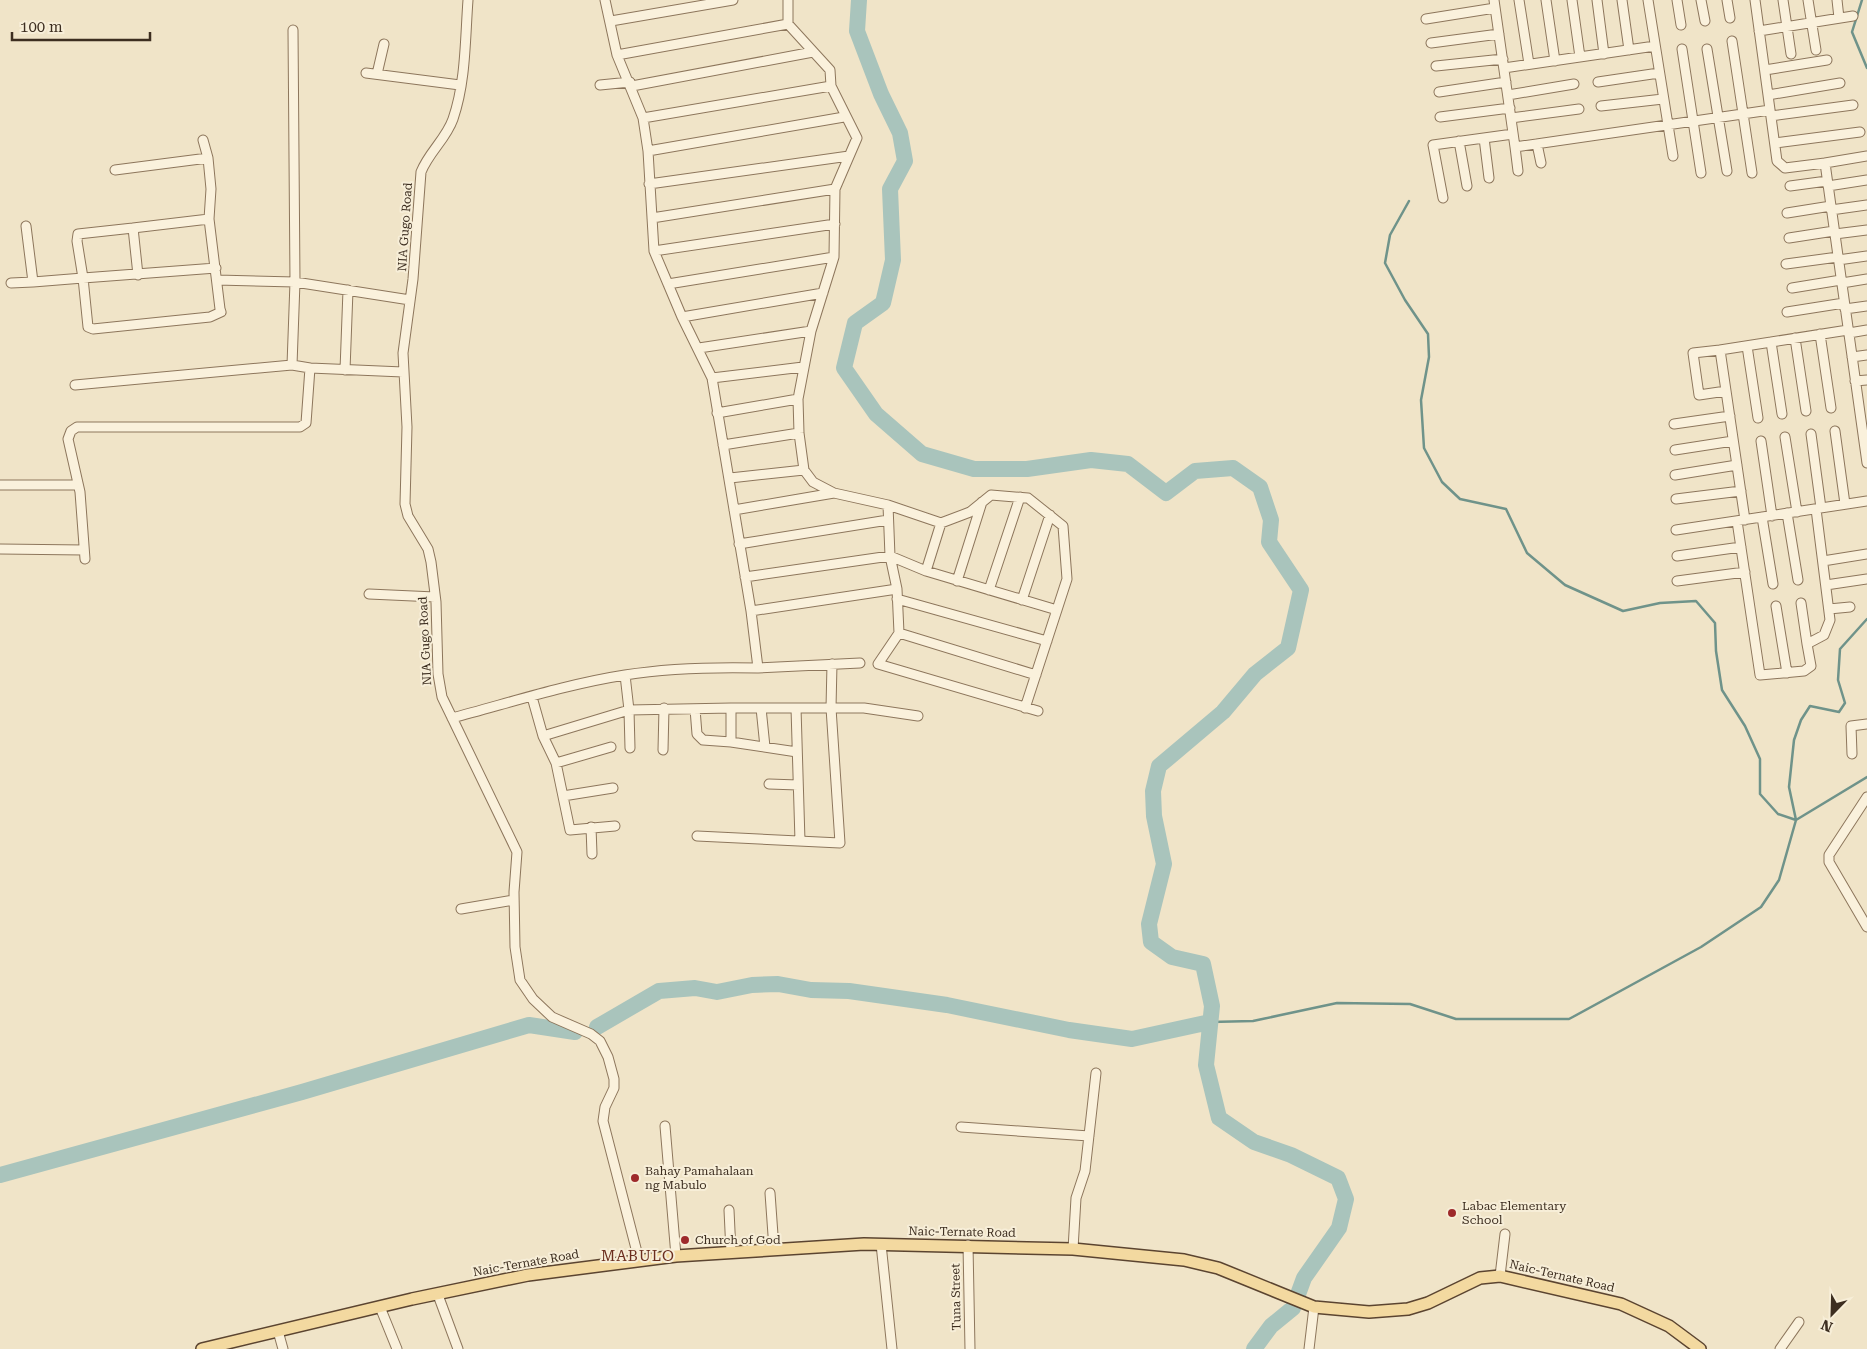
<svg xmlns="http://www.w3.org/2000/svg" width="1867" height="1349" font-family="'Roboto Serif',serif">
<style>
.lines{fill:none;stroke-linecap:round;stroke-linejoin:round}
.stream{stroke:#6f938a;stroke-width:2.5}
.river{stroke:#a9c4bc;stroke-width:16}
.minor-casing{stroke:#8d765c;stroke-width:11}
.major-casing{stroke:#5b4430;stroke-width:14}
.minor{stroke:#faf1dc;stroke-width:9}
.major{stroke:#f3d9a0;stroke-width:11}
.poi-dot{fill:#9e2a2b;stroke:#f7eed8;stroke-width:2}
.labels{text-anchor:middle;stroke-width:4;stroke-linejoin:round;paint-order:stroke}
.street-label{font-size:12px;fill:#3d2e20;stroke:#f7eed8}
.poi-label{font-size:12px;fill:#3d2e20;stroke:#f7eed8;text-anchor:start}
.quarter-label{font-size:15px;letter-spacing:1px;fill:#6b2e1e;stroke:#f7eed8}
</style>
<rect width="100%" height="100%" fill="#f0e4c8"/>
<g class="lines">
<path class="stream" d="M1862,0l-10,32 15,36
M1409,201l-19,34 -5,28 20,37 23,34 1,23 -8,43 3,48 18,34 18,17 46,10 21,44 38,32 58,26 37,-8 36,-2 19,22 1,28 6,39 23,36 15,33v35l18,20 18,6
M1796,820l71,-43
M1210,1022l43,-1 84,-18 73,1 46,15h113l132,-72 60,-40 18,-27 17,-60 -7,-33 5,-47 7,-20 9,-14 29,6 6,-9 -7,-23 2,-31 27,-30"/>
<path class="river" d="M859,0l-2,31 24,63 19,39 5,28 -15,28 3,71 -10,43 -28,20 -11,45 32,46 46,40 52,15h53l64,-9 37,4 38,29 29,-22 38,-3 27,19 11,33 -2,22 32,48 -13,58 -33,26 -32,38 -64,54 -6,25 1,25 10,48 -15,60 2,18 21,15 31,7 9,42 -6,59 13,53 35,24 37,13 47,23 8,21 -7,29 -35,50 -11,30 -22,18 -17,23
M597,1027l62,-36 36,-3 22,4 35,-7 26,-1 33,6 38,1 98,14 122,25 63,9 78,-17
M0,1175l302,-83 227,-67 46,7"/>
<g class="minor-casing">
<path id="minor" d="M468,0c-3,40 -2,81 -15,119 -7,20 -24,33 -32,53l-8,107 -10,74 4,74 -2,77 3,12 20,33 3,13 5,40 2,72 4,23 75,155 -3,40 1,55 5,33 13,19 19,18 39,17 9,7 8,16 6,22v9l-9,19 -2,14 36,139
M788,0v24l42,46 1,16 26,52 -22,51 -1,68 -23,74 -13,68 1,34 5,37 9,12 21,11
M1494,0l21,147 255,-37
M1519,0l10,64
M1546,0l9,61
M1572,0l8,57
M1597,0l7,54
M1622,0l7,50
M1648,0l25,156
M1677,0l4,25
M1701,0l4,21
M1727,0l3,18
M1755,0l22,161 8,7 40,-5 42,300
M1783,0l8,54
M1808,0l8,50
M1837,0l2,18
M1426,19l69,-11
M611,21l122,-21
M1759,31l94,-15
M1732,41l20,132
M1431,43l68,-9
M1682,49l19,124
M1707,49l20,122
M617,55l171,-31
M1436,66l67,-7
M1504,68l151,-22
M1765,70l62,-10
M366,73l94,12
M377,74l7,-30
M1598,82l61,-9
M600,85l30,-3
M632,86l181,-34
M1439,92l67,-10
M1508,95l66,-11
M1768,95l72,-12
M1601,106l62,-7
M1771,116l82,-11
M1440,117l70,-9
M643,118l188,-32
M1511,118l68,-9
M1484,138l5,40
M203,140l5,18
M1459,141l8,45
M1775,143l85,-11
M1537,144l4,19
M1515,147l3,24
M648,151l196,-34
M1825,163l42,-7
M115,170l93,-12 3,31 -2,30 11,90 1,3 -11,5 -117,12 -5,-2 -5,-49 133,-10
M649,184l200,-28
M1790,186l37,-5
M1828,186l39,-6
M1443,198l-10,-53 80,-11
M1831,210l36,-5
M1787,213l44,-7
M652,218l183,-29
M26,226l7,56 50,-4 -6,-37 1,-7 55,-6
M1835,234l32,-4
M1789,238l45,-7
M654,251l181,-27
M1838,260l29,-4
M1786,264l52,-7
M138,275l-5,-47 76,-9
M217,280l78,2 115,18
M11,283l22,-1
M1842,283l25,-4
M668,284l166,-27
M1792,288l49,-8
M1845,309l22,-3
M1787,312l57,-9
M682,317l141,-24
M1849,333l18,-3
M1820,334l11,74
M1795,338l11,73
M1771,342l11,72
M1747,346l11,72
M699,348l112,-17
M1720,350l-27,3 6,42 27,-4
M1852,357l15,-2
M310,368l93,4
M345,370l3,-80
M712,378l91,-11
M1855,381l12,-1
M75,385l217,-20 3,-83 -2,-252
M717,413l81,-14
M1674,424l56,-8
M1835,431l10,73
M1811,434l10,74
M1785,437l12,75
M1761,441l11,75
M723,445l76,-12
M1675,450l58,-9
M1675,475l62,-10
M730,478l74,-8
M0,485h78
M1676,499l65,-8
M888,505l2,51 7,33 2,44 -21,31 160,47
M734,510l100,-17 54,12 53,18 29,-11 21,-17 37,3 35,28 4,53 -42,129
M1787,513l11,67
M1762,517l11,67
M1745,520l-25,-170 128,-20
M1737,521l23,154 44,-4 7,-5 -4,-22 17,-9 6,-15 -14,-111
M941,523l-15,48 131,39
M1676,530l191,-29
M739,544l149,-24
M0,549l84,1
M1677,556l64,-9
M85,559l-5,-67 -12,-53 3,-8 6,-4h223l6,-4 4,-55 -18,-3
M1823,561l44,-7
M745,577l145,-21 36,15
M957,581l25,-79
M1677,581l68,-9
M1826,585l41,-6
M989,590l31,-93
M369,594l66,3
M897,599l150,42
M1022,600l28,-85
M1801,603l6,41
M1776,606l11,67
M1829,609l21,-2
M751,611l146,-22
M899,633l137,42
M758,668l102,-5
M625,675l4,35 1,38
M532,697l11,39 13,27 14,67 45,-4
M731,708h133l54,8
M761,708l4,39
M796,708l4,133
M452,718c57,-15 115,-34 173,-43 44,-7 88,-8 133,-7l-7,-57 -39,-233 -30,-61 -28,-66 -6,-100 -5,-33 -26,-63 -12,-55
M543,736l86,-26 102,-2v34l-28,-2 -6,-6 -2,-25
M731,742l66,10
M663,750l1,-42
M1852,754l-1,-28 16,-2
M556,763l55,-16
M769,784l29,1
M563,796l50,-8
M1867,797l-38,58v7l38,65
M591,827l1,27
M697,836l143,7 -9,-135 1,-44
M461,909l53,-9
M665,1126l11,130
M961,1127l128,9
M770,1193l4,56
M729,1210l2,42
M881,1244l11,105
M968,1245l2,104
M1073,1249l3,-51 9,-27 11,-98
M1500,1276l5,-42
M438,1295l20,54
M380,1307l17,42
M278,1331l5,18
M1309,1349l5,-42
M1780,1349l19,-27"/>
</g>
<g class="major-casing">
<path id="major" d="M202,1349l210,-50 116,-24 148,-19 188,-12 209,5 111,11 34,8 96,39 55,5 39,-3 20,-6 52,-25 20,-2 121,28 48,22 31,23"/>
</g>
<use href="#minor" class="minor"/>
<use href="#major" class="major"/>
</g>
<g class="poi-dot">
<circle cx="635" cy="1178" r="5"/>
<circle cx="1452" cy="1213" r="5"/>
<circle cx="685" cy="1240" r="5"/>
</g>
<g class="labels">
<g class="street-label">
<text transform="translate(405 227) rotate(-86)" y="4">NIA Gugo Road</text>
<text transform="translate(425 641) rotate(-93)" y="4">NIA Gugo Road</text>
<text transform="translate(962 1232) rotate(1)" y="4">Naic-Ternate Road</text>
<text transform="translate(526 1263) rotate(-10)" y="4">Naic-Ternate Road</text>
<text transform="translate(1562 1276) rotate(13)" y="4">Naic-Ternate Road</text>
<text transform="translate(956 1297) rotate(-91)" y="4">Tuna Street</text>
</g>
<g class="poi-label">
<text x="645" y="1175">Bahay Pamahalaan<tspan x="645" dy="14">ng Mabulo</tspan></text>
<text x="1462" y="1210">Labac Elementary<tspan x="1462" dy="14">School</tspan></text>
<text x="695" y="1244">Church of God</text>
</g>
<g class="quarter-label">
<text x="638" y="1261">MABULO</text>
</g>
</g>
<g transform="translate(1832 1314) rotate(203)" stroke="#f7eed8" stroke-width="4" paint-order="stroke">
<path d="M0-4L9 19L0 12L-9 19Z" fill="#3d2e20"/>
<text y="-8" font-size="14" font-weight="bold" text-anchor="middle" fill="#3d2e20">N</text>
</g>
<path d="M12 32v8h138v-8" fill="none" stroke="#3d2e20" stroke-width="2.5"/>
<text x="20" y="32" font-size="15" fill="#3d2e20" stroke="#f7eed8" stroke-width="4" paint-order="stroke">100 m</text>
</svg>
